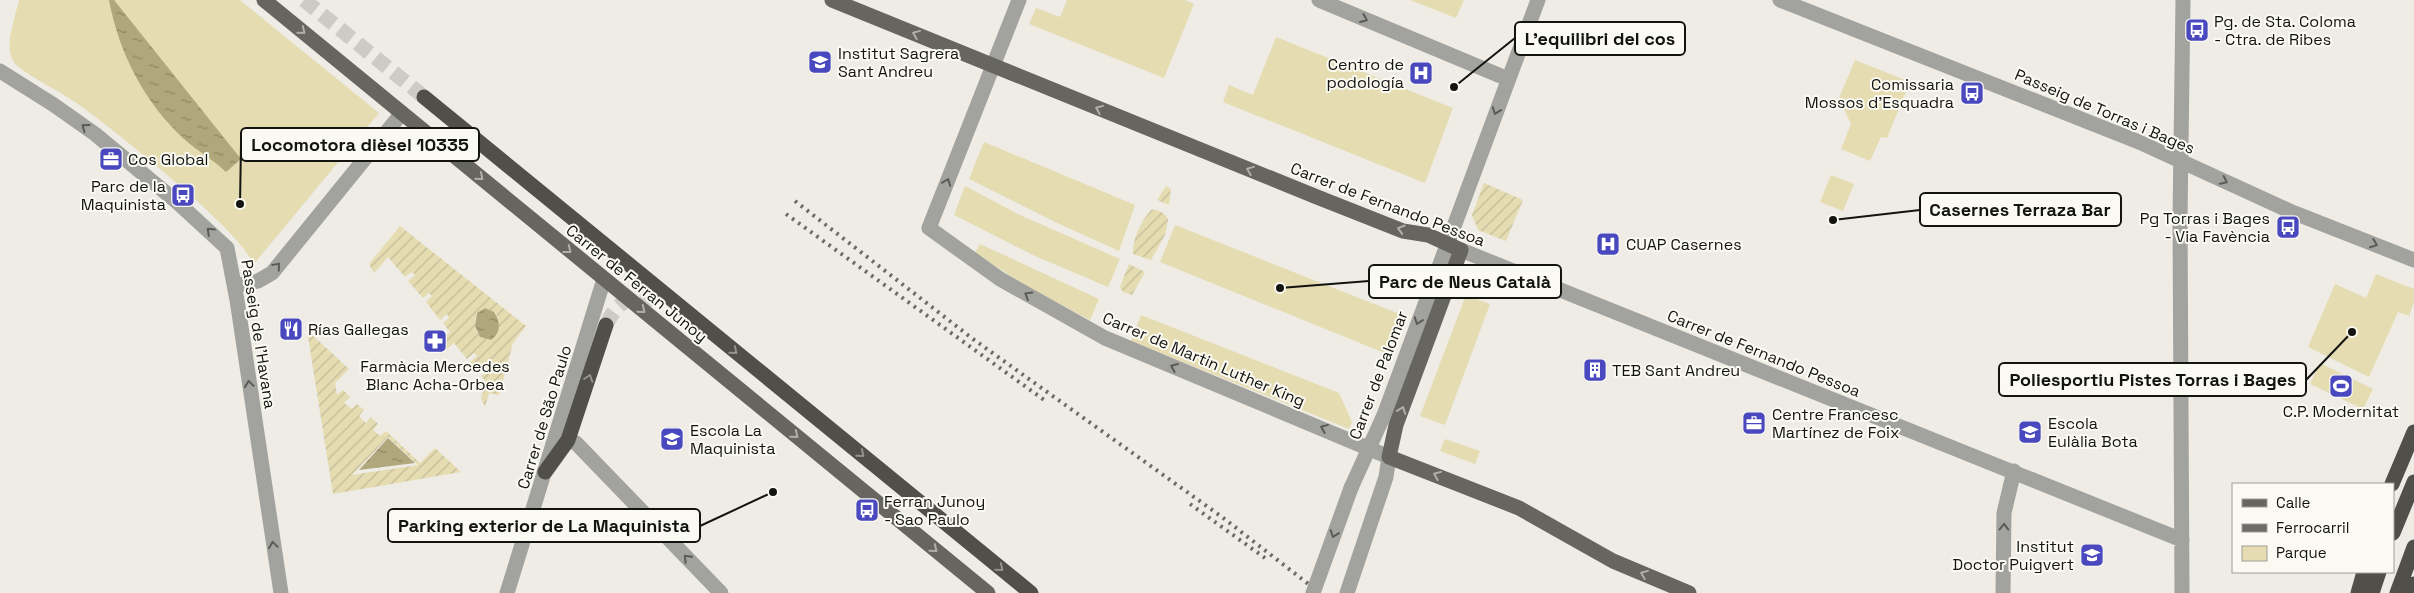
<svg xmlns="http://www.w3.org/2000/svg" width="2414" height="593" font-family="'Space Grotesk',sans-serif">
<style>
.green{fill:#e5dcb2}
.garden{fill:url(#garden-furrows);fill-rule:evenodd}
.water{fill:url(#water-ripples)}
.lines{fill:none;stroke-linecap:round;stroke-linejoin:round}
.highway-tunnel{stroke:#cdcbc5;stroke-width:15;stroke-dasharray:15 8;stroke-linecap:butt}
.minor{stroke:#a2a29f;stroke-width:15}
.major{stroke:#66655f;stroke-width:15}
.highway{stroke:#504f49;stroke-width:15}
.rail{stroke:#6c6b66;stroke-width:4;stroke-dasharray:2.5 5;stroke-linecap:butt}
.minor-bridge{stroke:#a2a29f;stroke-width:15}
.oneway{stroke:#5a5a58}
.oneway2{stroke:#b0b0a8}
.oneway3{stroke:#94938d}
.labels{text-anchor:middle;stroke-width:4;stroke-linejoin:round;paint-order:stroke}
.poi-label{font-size:16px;fill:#131310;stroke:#fbfaf2;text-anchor:start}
.street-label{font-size:16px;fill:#131310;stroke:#fbfaf2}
.leader{fill:none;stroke:#131310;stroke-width:2}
.callout-dot{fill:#131310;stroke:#fbfaf2;stroke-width:2}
.callout{fill:#fbfaf2;stroke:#131310;stroke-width:2}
.callout-label{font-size:18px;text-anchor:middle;font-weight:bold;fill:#131310}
</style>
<defs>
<pattern id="garden-furrows" width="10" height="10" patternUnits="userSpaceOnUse" patternTransform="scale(1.25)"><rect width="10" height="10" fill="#e5dcb2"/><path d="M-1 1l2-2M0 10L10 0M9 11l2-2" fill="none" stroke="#c4bc98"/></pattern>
<pattern id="water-ripples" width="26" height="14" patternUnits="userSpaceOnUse" patternTransform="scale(1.25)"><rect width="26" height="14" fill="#b0a77c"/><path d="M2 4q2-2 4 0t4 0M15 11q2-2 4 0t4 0" fill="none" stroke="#8e8764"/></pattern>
</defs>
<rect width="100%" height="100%" fill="#eeece5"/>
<path class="green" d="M19,0h221l139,113 -126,152c-7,-31 -144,-139 -175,-161 -20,-14 -43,-24 -62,-39 -14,-16 -1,-46 3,-65z
M1067,0h118l9,4 -30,74 -135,-54 7,-16 24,9z
M1410,0h54l-8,18z
M1276,37l177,71 -28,75 -202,-81 6,-17 24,10z
M1855,60l55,22 -23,56 -6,-1 -11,24 -29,-12 10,-25 -12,-26z
M984,142l151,63 -16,46 -64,-29 -86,-43z
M1831,175l23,9 -11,27 -23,-9z
M965,186l55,29 100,44 -12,28 -73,-31 -81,-41z
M1175,225l227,90 -15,39 -227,-92z
M980,244l119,55 -9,21 -64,-34 -51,-33z
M2376,274l38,15v12l-5,15 -11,-4 -29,65 -61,-30 27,-63 31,14z
M1466,295l24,9 -45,121 -25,-9z
M1141,315l198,78 13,29 -3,7 -218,-88z
M2320,363l53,26 -10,20 -53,-25z
M1445,439l35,12 -5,13 -35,-13z"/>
<path class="garden" d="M1484,183l39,17 -17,41 -28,-11 -6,-15z
M1166,186l5,3 -2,16 -12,-5z
M1151,210c7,-1 15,3 17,10l-3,15 -14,25 -18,-6c0,-17 7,-31 18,-44z
M400,226l126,100 -13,17 -14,52 -10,-2 -4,14 -4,-9 5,-16 -5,-6 7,-6 -2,-3 -8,6 -8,-11 7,-6 -3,-3 -7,6 -13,-16 -13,11 -4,-10 13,-12 -7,-9 6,-5 -2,-4 -7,6 -14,-18 6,-6 -3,-3 -6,5 -15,-17 7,-6 -3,-3 -7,5 -17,-20 -14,16 -5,-9zM485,308l11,6c4,10 4,19 -5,26l-11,-3 -5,-10 1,-12z
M1129,264l16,8 -13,23 -9,-3 -3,-5z
M307,330l42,39 -14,14 2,12 6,-5 7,7 -6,6 8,6 5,-5 7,6 -5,6 7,7 5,-6 7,7 -5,6 7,6 6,-5 34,32 15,-15 26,24 -128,22zM388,437l30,28 -66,10z"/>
<path class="water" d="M109,0h5l127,159 -15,13c-12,-12 -29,-21 -42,-33 -40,-37 -65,-86 -75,-139z
M485,308l9,4c7,10 7,21 -3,28l-11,-3 -5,-11 2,-13z
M388,438l27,25 -56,7z"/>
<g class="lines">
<path class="highway-tunnel" d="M304,0l120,97
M606,325c13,-27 29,-33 56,-23"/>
<path class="minor" d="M1019,0l-90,228 71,51 105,59 284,119 -3,20 -39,116
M1319,0l189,79
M1780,0l359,142 153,70 122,48
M0,71l54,34 41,29 82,68 50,46 10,52 44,293
M1461,250l721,290
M235,286l23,-5 14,-8 130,-160
M557,437l19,6 145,150
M1351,488l33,-73 154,-415
M507,593l97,-314
M2003,593l1,-80 10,-42
M2182,593l-2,-374 3,-219"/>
<path class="major" d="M264,0l724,593
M832,0l485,197 86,34 25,4 33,15 -65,175 -7,32 130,51 94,53 76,32"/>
<path class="highway" d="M424,97l607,496
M545,472l23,-32 38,-115
M2392,484l22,-52
M2393,533l21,-51
M2358,593l6,-21
M2372,593l7,-21
M2397,593l17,-46
M2411,593l3,-9"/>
<path class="rail" d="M795,201l178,138 249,178 98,76
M786,214l261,188
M1190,504l75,54"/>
<path class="minor-bridge" d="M1313,593l38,-105"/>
</g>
<defs><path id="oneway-chevron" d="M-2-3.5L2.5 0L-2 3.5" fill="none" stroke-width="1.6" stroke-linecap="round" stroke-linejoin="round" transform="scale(1.25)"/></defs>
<g class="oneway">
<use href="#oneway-chevron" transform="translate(1364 19) rotate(23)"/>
<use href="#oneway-chevron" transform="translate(1496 111) rotate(110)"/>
<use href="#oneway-chevron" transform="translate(85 127) rotate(-144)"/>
<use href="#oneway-chevron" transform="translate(2224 181) rotate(26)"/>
<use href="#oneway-chevron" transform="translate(947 182) rotate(-69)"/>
<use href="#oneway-chevron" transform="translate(210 231) rotate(-137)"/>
<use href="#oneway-chevron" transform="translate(2374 244) rotate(21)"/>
<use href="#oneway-chevron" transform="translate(277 266) rotate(-50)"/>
<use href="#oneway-chevron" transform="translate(1028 295) rotate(-150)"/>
<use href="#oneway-chevron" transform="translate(1418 321) rotate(110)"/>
<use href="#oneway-chevron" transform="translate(1174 367) rotate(-157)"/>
<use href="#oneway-chevron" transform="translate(249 384) rotate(-98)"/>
<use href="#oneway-chevron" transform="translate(1324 428) rotate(-158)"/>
<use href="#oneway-chevron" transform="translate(2004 527) rotate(-89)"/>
<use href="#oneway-chevron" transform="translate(1334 534) rotate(110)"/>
<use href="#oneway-chevron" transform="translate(273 545) rotate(-98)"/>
<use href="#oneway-chevron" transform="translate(687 558) rotate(-134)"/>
</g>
<g class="oneway2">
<use href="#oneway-chevron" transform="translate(302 31) rotate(39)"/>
<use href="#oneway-chevron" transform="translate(916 34) rotate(-158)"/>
<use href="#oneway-chevron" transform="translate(1099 109) rotate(-158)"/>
<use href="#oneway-chevron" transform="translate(1250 170) rotate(-158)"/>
<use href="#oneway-chevron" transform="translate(480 177) rotate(40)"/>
<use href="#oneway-chevron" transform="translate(1401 229) rotate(-163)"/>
<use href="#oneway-chevron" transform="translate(568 250) rotate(38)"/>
<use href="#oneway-chevron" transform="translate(642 310) rotate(39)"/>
<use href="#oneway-chevron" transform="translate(1402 410) rotate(-70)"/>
<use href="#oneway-chevron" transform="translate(795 435) rotate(39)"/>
<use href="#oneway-chevron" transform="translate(1437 475) rotate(-158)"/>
<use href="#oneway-chevron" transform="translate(934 549) rotate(39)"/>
<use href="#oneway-chevron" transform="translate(1644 574) rotate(-158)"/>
</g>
<g class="oneway3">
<use href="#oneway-chevron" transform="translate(734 351) rotate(39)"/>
<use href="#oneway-chevron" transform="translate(589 378) rotate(-72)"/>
<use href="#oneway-chevron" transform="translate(861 454) rotate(40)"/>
<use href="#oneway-chevron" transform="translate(1000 568) rotate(39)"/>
</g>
<defs>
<g id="bus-square" transform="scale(1.25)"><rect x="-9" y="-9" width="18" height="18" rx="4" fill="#4948be" stroke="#fbfaf2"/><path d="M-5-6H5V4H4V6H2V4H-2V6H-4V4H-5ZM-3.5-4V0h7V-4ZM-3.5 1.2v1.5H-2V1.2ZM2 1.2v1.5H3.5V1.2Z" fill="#fff"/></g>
<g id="school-square" transform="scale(1.25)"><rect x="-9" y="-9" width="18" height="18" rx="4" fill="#4948be" stroke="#fbfaf2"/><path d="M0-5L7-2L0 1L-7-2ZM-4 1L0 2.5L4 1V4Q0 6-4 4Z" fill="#fff"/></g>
<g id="hospital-square" transform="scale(1.25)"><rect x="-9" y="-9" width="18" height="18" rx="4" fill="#4948be" stroke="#fbfaf2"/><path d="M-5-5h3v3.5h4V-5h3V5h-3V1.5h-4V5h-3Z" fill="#fff"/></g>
<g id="office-square" transform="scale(1.25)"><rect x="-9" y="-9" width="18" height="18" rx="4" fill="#4948be" stroke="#fbfaf2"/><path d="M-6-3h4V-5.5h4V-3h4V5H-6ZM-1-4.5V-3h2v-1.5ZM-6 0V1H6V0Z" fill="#fff"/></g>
<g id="restaurant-square" transform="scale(1.25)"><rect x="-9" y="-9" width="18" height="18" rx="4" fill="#4948be" stroke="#fbfaf2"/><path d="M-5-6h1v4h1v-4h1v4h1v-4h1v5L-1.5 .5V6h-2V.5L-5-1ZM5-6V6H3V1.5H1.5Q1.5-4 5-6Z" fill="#fff"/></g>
<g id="pharmacy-square" transform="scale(1.25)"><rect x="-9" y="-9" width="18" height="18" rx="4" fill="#4948be" stroke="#fbfaf2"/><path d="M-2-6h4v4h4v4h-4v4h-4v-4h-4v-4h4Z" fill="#fff"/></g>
<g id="building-square" transform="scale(1.25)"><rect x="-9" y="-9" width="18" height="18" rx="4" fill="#4948be" stroke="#fbfaf2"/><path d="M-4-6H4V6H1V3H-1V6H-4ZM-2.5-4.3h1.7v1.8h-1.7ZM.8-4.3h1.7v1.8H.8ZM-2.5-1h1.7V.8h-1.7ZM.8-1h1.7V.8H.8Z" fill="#fff"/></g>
<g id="stadium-square" transform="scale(1.25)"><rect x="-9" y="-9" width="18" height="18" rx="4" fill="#4948be" stroke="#fbfaf2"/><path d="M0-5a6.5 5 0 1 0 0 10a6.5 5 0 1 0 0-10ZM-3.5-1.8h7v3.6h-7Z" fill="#fff"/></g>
</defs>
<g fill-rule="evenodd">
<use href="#bus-square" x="2197" y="30"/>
<use href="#school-square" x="820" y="62"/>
<use href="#hospital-square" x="1421" y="73"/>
<use href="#bus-square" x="1972" y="93"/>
<use href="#office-square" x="111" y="159"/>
<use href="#bus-square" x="183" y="195"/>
<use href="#bus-square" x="2288" y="227"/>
<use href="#hospital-square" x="1608" y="244"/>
<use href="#restaurant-square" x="291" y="329"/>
<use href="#pharmacy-square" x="435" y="341"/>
<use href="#building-square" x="1595" y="370"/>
<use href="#stadium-square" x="2341" y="386"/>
<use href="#office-square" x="1754" y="423"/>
<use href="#school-square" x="2030" y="432"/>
<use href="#school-square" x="672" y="439"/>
<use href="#bus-square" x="867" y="510"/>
<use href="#school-square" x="2092" y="555"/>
</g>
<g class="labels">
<g class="poi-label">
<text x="2214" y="27">Pg. de Sta. Coloma<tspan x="2214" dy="18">- Ctra. de Ribes</tspan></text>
<text x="838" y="59">Institut Sagrera<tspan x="838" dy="18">Sant Andreu</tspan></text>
<text x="1404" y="70" text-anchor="end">Centro de<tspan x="1404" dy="18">podología</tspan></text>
<text x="1954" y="90" text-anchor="end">Comissaria<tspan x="1954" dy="18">Mossos d'Esquadra</tspan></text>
<text x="128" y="165">Cos Global</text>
<text x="166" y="192" text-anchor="end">Parc de la<tspan x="166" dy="18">Maquinista</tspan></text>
<text x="2270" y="224" text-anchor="end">Pg Torras i Bages<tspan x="2270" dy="18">- Via Favència</tspan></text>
<text x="1626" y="250">CUAP Casernes</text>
<text x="308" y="335">Rías Gallegas</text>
<text x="435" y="372" text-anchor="middle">Farmàcia Mercedes<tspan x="435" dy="18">Blanc Acha-Orbea</tspan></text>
<text x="1612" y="376">TEB Sant Andreu</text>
<text x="2341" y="417" text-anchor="middle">C.P. Modernitat</text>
<text x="1772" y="420">Centre Francesc<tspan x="1772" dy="18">Martínez de Foix</tspan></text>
<text x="2048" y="429">Escola<tspan x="2048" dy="18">Eulàlia Bota</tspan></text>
<text x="690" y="436">Escola La<tspan x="690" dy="18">Maquinista</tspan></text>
<text x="884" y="507">Ferran Junoy<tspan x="884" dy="18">- Sao Paulo</tspan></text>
<text x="2074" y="552" text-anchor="end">Institut<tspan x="2074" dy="18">Doctor Puigvert</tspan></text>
</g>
<g class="street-label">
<text transform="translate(2105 111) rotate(23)" y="6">Passeig de Torras i Bages</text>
<text transform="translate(1388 204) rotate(21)" y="6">Carrer de Fernando Pessoa</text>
<text transform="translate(637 283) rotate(39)" y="6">Carrer de Ferran Junoy</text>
<text transform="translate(259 334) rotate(81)" y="6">Passeig de l'Havana</text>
<text transform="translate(1764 353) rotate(22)" y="6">Carrer de Fernando Pessoa</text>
<text transform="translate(1204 359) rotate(23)" y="6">Carrer de Martin Luther King</text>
<text transform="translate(1378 375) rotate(-69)" y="6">Carrer de Palomar</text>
<text transform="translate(544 417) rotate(-73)" y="6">Carrer de São Paulo</text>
</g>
</g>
<path class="leader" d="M1454 87L1515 38M240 204L241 145M1833 220L1920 210M1280 288L1369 281M2352 332L2306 380M773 492L700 526"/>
<g class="callout-dot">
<circle cx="1454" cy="87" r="5"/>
<circle cx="240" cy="204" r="5"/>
<circle cx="1833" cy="220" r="5"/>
<circle cx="1280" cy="288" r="5"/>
<circle cx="2352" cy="332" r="5"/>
<circle cx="773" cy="492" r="5"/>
</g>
<g class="callout">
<rect x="1515" y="22" width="170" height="33" rx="5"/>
<rect x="241" y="128" width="238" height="33" rx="5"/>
<rect x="1920" y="193" width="201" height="33" rx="5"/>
<rect x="1369" y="265" width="192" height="33" rx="5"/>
<rect x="1999" y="363" width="307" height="33" rx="5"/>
<rect x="388" y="509" width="312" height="33" rx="5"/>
</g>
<g class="callout-label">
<text x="1600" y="45">L'equilibri del cos</text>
<text x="360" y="151">Locomotora dièsel 10335</text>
<text x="2020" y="216">Casernes Terraza Bar</text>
<text x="1465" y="288">Parc de Neus Català</text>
<text x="2153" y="386">Poliesportiu Pistes Torras i Bages</text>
<text x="544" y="532">Parking exterior de La Maquinista</text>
</g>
<rect x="2232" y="483" width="162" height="90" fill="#fbfaf2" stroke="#9e9e98"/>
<rect x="2242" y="499" width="25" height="8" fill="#66655f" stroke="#9e9e98"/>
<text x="2276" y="508" font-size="15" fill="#131310">Calle</text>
<rect x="2242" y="524" width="25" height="8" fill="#6c6b66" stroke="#9e9e98"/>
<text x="2276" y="533" font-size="15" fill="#131310">Ferrocarril</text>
<rect x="2242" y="546" width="25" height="15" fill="#e5dcb2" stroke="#9e9e98"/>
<text x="2276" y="558" font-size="15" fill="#131310">Parque</text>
</svg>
